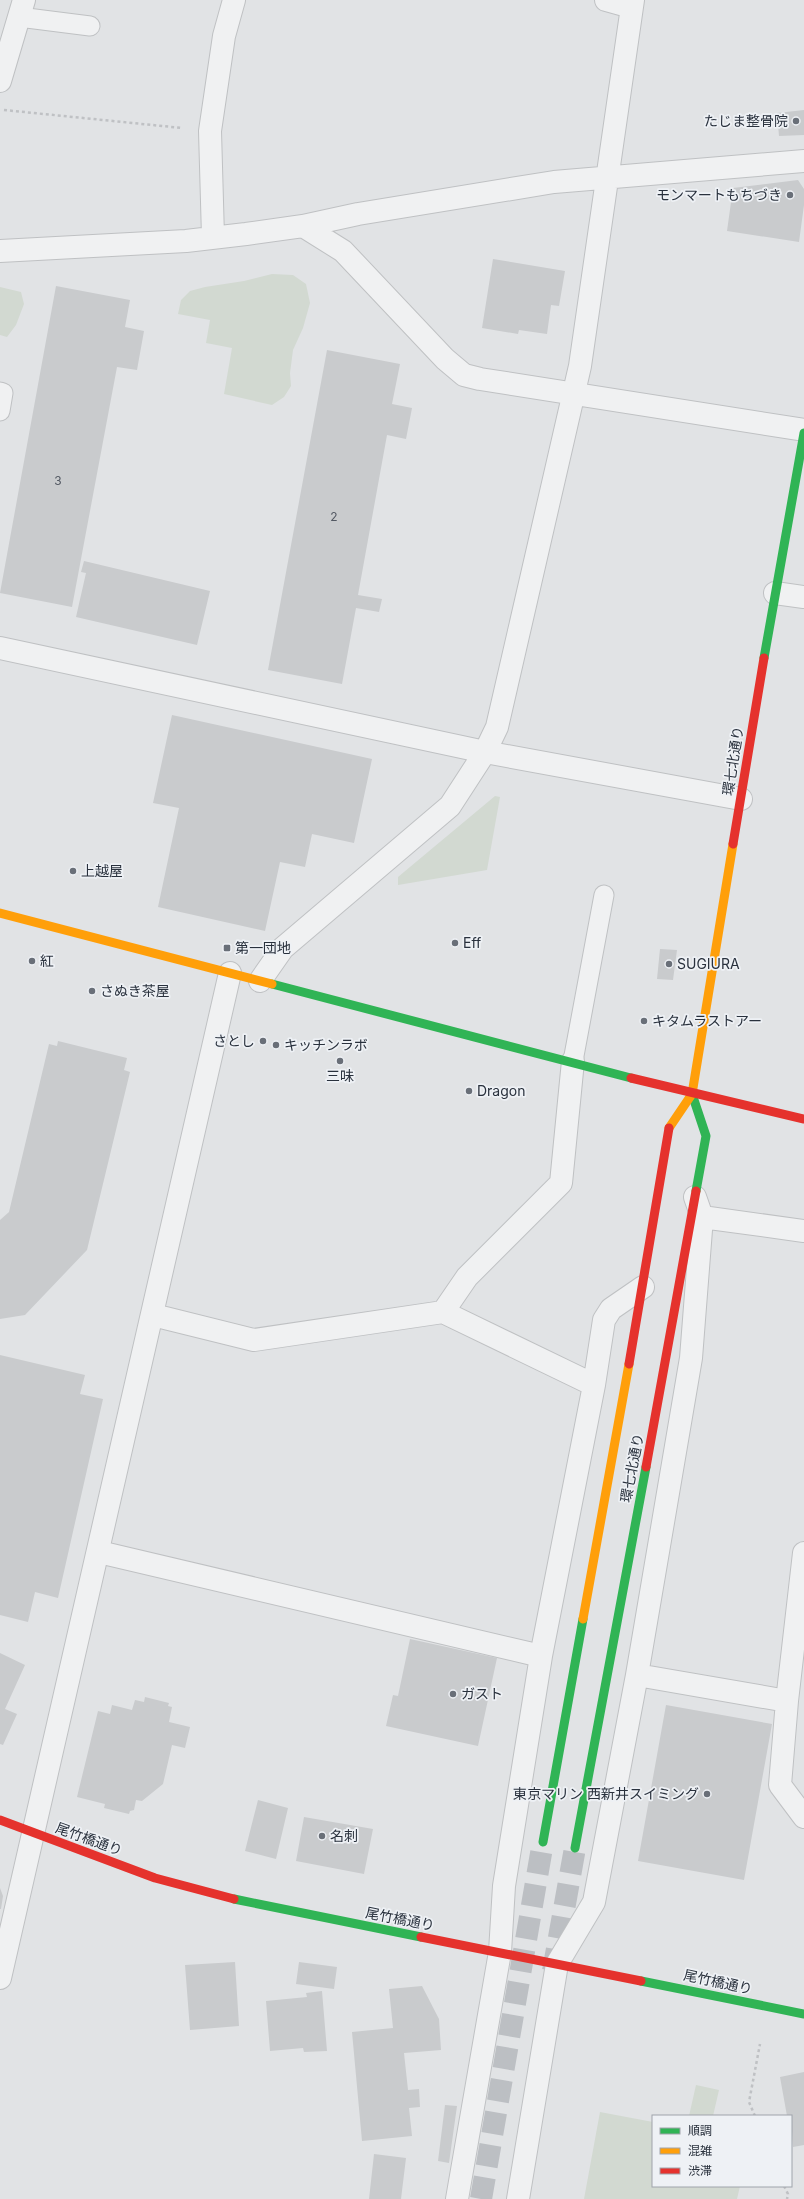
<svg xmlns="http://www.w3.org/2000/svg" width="804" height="2199" font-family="Inter,'Noto Sans JP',sans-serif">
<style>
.green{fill:#d2d9d1}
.building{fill:#c9cbcd}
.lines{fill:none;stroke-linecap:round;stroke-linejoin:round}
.secondary-tunnel{stroke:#bcbfc3;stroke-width:22;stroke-dasharray:22 11;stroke-linecap:butt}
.lane-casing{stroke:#bfc1c3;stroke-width:21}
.street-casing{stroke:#bfc1c3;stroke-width:24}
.path{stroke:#bfc1c4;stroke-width:2.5;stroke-dasharray:3 3;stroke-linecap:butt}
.lane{stroke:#f0f1f2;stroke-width:19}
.street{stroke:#f0f1f2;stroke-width:22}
.fast{stroke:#30b455;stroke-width:9}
.slow{stroke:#ff9f0a;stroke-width:9}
.jam{stroke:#e5322d;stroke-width:9}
.poi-dot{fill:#696f78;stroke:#eef1f5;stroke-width:1.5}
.labels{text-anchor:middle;stroke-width:3.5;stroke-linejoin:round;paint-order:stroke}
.number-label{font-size:12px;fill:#525862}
.poi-label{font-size:14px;fill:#29313d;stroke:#eef1f5;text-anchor:start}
.street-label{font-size:14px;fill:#29313d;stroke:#eef1f5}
</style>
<rect width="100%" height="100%" fill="#e1e3e5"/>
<path class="green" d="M272,274l21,1 13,9 4,19 -7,25 -10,22 -3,23 1,13 -7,11 -12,8 -48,-11 8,-46 -26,-5 4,-23 -32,-6 3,-14 9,-9 15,-4 39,-6z
M0,287l21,5 3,12 -8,21 -9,12 -7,-2z
M495,796l5,1 -13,73 -89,15v-8z
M696,2085l23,5 -6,26h-24z
M600,2112l53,10v64h87l-3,13h-153z"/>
<path class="building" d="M804,110v25l-25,1 -2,-23z
M798,180l6,9v16l-5,37 -72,-11 6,-43z
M493,259l72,12 -6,35 -8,-1 -4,29 -28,-4 -1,4 -36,-6z
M56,286l74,14 -5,27 19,4 -7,39 -20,-3 -45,240 -72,-14z
M327,350l73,14 -8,40 20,4 -6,31 -19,-4 -29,160 24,4 -3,13 -23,-4 -14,76 -74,-14z
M84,561l126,30 -13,54 -121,-28 10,-44 -5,-1z
M172,715l200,44 -18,84 -42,-9 -7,33 -25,-5 -15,69 -107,-24 21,-99 -26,-5z
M660,949l17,1 -4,30 -16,-1z
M58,1041l69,17 -3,12 6,2 -43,178 -62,65 -25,4v-99l9,-8 40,-168 8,2z
M0,1355l85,20 -5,19 23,5 -45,199 -23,-6 -7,30 -28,-7z
M410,1639l87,19 -19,88 -92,-20 7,-31 5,1z
M0,1653l25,12 -20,44 12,5 -14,31 -3,-1z
M145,1697l24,6 -1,3 4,1 -3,15 21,5 -5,21 -13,-3 -9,39 -21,17 -6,-1 -2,10 -4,1 -1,3 -25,-6 1,-4 -28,-7 21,-86 12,3 2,-9 20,5 3,-10 9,2z
M666,1705l106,19 -28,156 -106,-19z
M258,1800l30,8 -12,51 -31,-8z
M304,1817l69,12 -9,45 -68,-13z
M0,1888l3,8 -2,13h-1z
M235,1962l4,64 -49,4 -5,-65z
M299,1962l38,5 -3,22 -38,-5z
M422,1986l17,33 2,31 -37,3 4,37 11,-1 1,18 -11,1 3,28 -50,5 -10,-109 41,-4 -4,-39z
M322,1991l5,60 -23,1 -1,-4 -33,3 -4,-50 41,-4 -1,-4z
M804,2072v73l-11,2 -2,-31h-4l-7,-39z
M445,2105l12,1 -8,57 -11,-2z
M374,2154l32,4 -5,41h-32z"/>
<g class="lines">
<path class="secondary-tunnel" d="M553,1971l22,-123
M481,2199l62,-357"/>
<g class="lane-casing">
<path id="lane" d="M19,17l71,9
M0,392l3,1 -3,18
M573,1061l31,-166"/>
</g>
<g class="street-casing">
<path id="street" d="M606,0l25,7
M0,81l24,-81
M303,226l40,25 102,108 19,16 16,4 324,51
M213,237l-3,-106 14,-95 10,-36
M0,251l186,-10 60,-7 57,-8 55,-12 196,-32 250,-21
M775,593l29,4
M0,648l485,104 256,47
M260,981l23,-33 167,-142 35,-54 12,-25 83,-361 53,-366
M702,1217l102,14
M443,1312l151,73
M153,1315l101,25 189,-28 24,-35 94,-94 12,-122
M99,1552l442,104
M804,1553l-17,148 -7,84 24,32
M637,1675l150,26
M0,1978l230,-1005
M457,2199l43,-247 4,-66 37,-230 53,-271 10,-65 7,-11 32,-22
M518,2199l39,-235 37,-62 43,-227 54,-317 11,-141 -7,-20"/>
</g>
<path class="path" d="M4,110l178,18
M755,2116l-6,-14 11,-58
M784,2186l4,8 -1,5"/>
<use href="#lane" class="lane"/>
<use href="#street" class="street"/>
<path class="fast" d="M764,658l40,-225
M272,984l359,94
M692,1094l14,42 -10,55
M543,1842l40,-223
M575,1848l71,-381
M234,1899l187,38
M641,1981l163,33"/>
<path class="slow" d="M0,913l272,71
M669,1128l23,-34 41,-250
M583,1619l46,-255"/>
<path class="jam" d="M733,844l31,-186
M631,1078l173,41
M629,1364l40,-236
M646,1467l50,-276
M0,1820l155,58 79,21
M421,1937l220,44"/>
</g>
<g class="poi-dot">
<circle cx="796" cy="121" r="4"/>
<circle cx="790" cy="195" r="4"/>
<circle cx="73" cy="871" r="4"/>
<circle cx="455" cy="943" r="4"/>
<rect x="223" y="944" width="8" height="8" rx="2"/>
<circle cx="32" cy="961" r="4"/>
<circle cx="669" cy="964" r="4"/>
<circle cx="92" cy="991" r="4"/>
<circle cx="644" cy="1021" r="4"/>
<circle cx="263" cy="1041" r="4"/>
<circle cx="276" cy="1045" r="4"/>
<circle cx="340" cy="1061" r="4"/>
<circle cx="469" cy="1091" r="4"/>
<circle cx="453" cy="1694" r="4"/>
<circle cx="707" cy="1794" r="4"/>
<circle cx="322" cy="1836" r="4"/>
</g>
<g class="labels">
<g class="number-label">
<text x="58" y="485">3</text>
<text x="334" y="521">2</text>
</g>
<g class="poi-label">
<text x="788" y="126" text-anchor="end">たじま整骨院</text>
<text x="782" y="200" text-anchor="end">モンマートもちづき</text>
<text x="81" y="876">上越屋</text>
<text x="463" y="948">Eff</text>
<text x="235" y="953">第一団地</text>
<text x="40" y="966">紅</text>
<text x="677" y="969">SUGIURA</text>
<text x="100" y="996">さぬき茶屋</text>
<text x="652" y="1026">キタムラストアー</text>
<text x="255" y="1046" text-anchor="end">さとし</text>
<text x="284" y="1050">キッチンラボ</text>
<text x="340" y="1081" text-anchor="middle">三味</text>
<text x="477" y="1096">Dragon</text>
<text x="461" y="1699">ガスト</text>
<text x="699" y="1799" text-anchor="end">東京マリン 西新井スイミング</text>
<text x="330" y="1841">名刺</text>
</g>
<g class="street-label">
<text transform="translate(733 761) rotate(-81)" y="5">環七北通り</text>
<text transform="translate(632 1468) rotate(-79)" y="5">環七北通り</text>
<text transform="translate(89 1839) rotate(20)" y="5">尾竹橋通り</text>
<text transform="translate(400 1919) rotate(11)" y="5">尾竹橋通り</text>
<text transform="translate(718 1982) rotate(12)" y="5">尾竹橋通り</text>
</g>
</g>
<rect x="652" y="2115" width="140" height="72" fill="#eef1f5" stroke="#9fa4ab"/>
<rect x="660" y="2128" width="20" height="6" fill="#30b455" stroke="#9fa4ab"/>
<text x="688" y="2135" font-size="12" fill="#29313d">順調</text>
<rect x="660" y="2148" width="20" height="6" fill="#ff9f0a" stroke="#9fa4ab"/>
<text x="688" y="2155" font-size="12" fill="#29313d">混雑</text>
<rect x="660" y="2168" width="20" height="6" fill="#e5322d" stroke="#9fa4ab"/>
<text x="688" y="2175" font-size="12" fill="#29313d">渋滞</text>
</svg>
